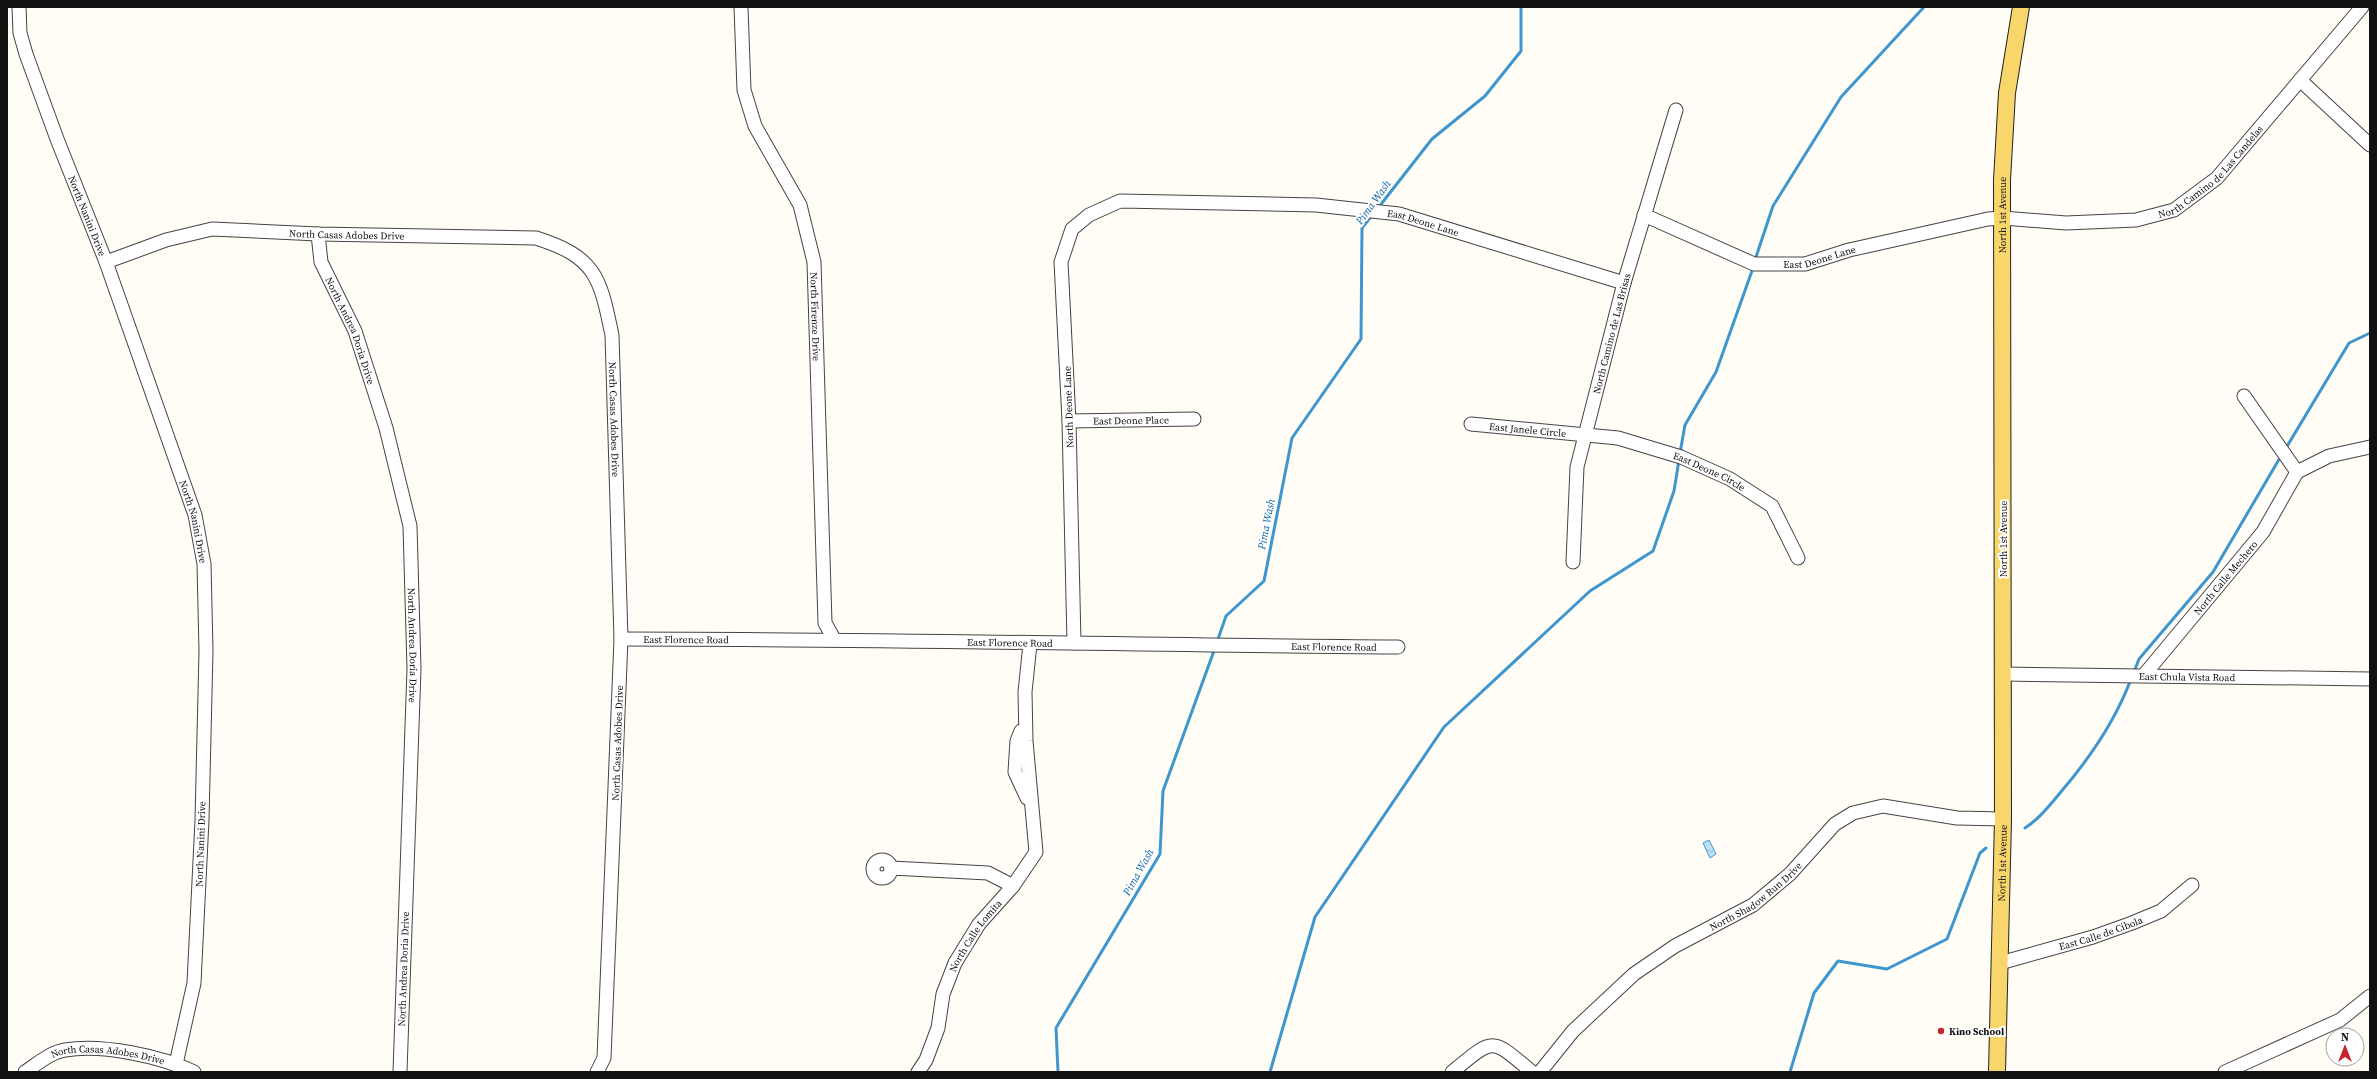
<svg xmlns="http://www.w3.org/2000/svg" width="2377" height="1079" font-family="'Source Serif 4',serif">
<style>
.water{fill:url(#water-ripples);stroke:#3f96cf}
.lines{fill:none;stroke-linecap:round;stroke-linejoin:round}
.stream{stroke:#3f96cf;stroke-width:3}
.minor-casing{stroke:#444;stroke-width:15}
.major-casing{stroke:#222;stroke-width:18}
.minor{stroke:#fff;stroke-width:13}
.major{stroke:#f9d66b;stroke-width:16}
.poi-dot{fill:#c4262e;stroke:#fff;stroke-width:1.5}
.labels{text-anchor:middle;stroke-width:4;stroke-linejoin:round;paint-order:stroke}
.street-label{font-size:10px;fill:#111;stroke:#fff}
.poi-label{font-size:10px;font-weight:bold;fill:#111;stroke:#fff;text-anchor:start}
.water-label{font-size:11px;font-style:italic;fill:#1768a6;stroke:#fff}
</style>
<defs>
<pattern id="water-ripples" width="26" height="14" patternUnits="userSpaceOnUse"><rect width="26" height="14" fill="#b9e0f7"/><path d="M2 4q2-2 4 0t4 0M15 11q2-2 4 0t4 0" fill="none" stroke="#9ebfd3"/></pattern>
</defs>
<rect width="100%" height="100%" fill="#fffdf5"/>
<path class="water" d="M1709,840l7,14 -6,4 -7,-15z"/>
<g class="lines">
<path class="stream" d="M1378,208l54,-69 53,-43 36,-45v-44
M1755,260l18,-54 68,-109 83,-90
M2286,448l63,-105 21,-10
M1680,453l5,-28 31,-53 37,-104
M1217,642l9,-26 38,-35 28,-143 69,-99 1,-111 11,-14
M2134,672l5,-13 74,-87 68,-116
M2025,828c14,-9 24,-22 35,-35 30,-35 55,-71 71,-114
M1058,1072l-2,-44 104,-174 3,-63 52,-143
M1270,1072l45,-155 129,-190 146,-136 63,-40 21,-60 5,-31
M1790,1072l24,-79 24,-32 49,8 60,-30 33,-86 6,-5"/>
<g class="minor-casing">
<g id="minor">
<path id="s1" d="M19,7l1,26 6,21 31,85 49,123 89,253 9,49 2,87 -4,169 -8,163 -18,81"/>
<path id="s2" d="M741,7l3,83 11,36 45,79 14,57 11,361 9,16"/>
<path d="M2300,80l70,65"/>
<path id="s3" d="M1644,215l110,49h51l44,-14 139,-31 14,-1 64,5 70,-3 38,-10 43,-32 145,-171"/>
<path id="s4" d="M318,234l3,28 34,69 31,97 24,98 4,143 -14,403"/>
<path id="s5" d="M106,262l60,-22 46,-11 106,5 218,4c60,19 64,39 76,97l9,304 -17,419 -7,14"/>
<path d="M2244,396l53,76"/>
<path id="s6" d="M1069,421l125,-2"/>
<path id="s7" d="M1471,424l147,14 63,19 49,22 42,27 26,52"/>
<path id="s8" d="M1573,562l4,-95 47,-184 52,-173"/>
<path id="s9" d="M621,639c259,0 518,6 777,8"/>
<path id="s10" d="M1074,643l-5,-222 -8,-159 11,-33 17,-14 31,-14 196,4 83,9 225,69"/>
<path id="s11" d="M2003,674l367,5"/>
<path id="s12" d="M2144,675l119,-143 34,-60 32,-16 41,-9"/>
<path d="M1021,731l-4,10 -2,31 12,26"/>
<circle cx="882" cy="869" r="9"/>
<path d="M891,868l97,5 25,13"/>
<path id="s13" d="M2000,963l93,-26 39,-14 29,-12 31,-26"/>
<path id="s14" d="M25,1072c12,-8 26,-20 40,-22 38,-6 95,6 129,22"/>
<path id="s15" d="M918,1072l8,-12 12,-32 5,-34 12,-31 24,-39 34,-38 23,-34 -10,-111 -1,-49 5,-48"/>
<path d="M1452,1072c43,-35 38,-35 80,0"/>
<path id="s16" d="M1540,1072l33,-41 61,-57 41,-28 78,-41 37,-31 45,-50 18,-11 30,-7 74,12 46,1"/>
<path d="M2225,1072l115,-52 30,-24"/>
</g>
</g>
<g class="major-casing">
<g id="major">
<path id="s17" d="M1997,1072l6,-253 -1,-639 5,-87 14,-86"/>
</g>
</g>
<use href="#minor" class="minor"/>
<use href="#major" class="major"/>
</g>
<circle class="poi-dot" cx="1941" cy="1031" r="4"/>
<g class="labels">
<g class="street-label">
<text dy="4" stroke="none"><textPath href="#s3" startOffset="600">North Camino de Las Candelas</textPath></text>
<text dy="4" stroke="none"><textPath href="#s17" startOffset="857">North 1st Avenue</textPath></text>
<text dy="4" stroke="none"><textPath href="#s1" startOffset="221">North Nanini Drive</textPath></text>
<text dy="4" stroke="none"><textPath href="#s10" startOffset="777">East Deone Lane</textPath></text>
<text dy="4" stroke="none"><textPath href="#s5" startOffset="246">North Casas Adobes Drive</textPath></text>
<text dy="4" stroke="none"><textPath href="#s3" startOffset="187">East Deone Lane</textPath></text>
<text dy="4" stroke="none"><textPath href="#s2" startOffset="325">North Firenze Drive</textPath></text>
<text dy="4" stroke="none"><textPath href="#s4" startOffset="103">North Andrea Doria Drive</textPath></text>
<text dy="4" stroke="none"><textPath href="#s8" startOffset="233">North Camino de Las Brisas</textPath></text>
<text transform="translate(1068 407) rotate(-92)" y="4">North Deone Lane</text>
<text dy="4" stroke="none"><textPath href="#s5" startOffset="653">North Casas Adobes Drive</textPath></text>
<text dy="4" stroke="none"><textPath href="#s6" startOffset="62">East Deone Place</textPath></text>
<text dy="4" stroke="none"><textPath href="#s7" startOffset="57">East Janele Circle</textPath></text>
<text dy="4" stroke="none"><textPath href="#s7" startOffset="245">East Deone Circle</textPath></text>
<text dy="4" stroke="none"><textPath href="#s1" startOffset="545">North Nanini Drive</textPath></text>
<text transform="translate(2003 539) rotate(-90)" y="4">North 1st Avenue</text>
<text dy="4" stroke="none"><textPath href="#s12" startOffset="127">North Calle Mechero</textPath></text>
<text dy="4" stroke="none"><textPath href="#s9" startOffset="65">East Florence Road</textPath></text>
<text dy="4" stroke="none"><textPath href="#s9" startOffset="389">East Florence Road</textPath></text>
<text dy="4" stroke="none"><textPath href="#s4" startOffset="427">North Andrea Doria Drive</textPath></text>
<text dy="4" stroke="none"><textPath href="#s9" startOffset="713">East Florence Road</textPath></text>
<text dy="4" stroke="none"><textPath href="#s11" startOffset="184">East Chula Vista Road</textPath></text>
<text transform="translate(617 743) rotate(-88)" y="4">North Casas Adobes Drive</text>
<text transform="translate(200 844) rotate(-88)" y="4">North Nanini Drive</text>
<text dy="4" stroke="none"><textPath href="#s17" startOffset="209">North 1st Avenue</textPath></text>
<text dy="4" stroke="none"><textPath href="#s16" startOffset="281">North Shadow Run Drive</textPath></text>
<text dy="4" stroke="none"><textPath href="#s13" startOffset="105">East Calle de Cibola</textPath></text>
<text dy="4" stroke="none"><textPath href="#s15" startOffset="150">North Calle Lomita</textPath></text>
<text transform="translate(403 969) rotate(-88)" y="4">North Andrea Doria Drive</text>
<text dy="4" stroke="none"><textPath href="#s14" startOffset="89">North Casas Adobes Drive</textPath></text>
</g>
<g class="poi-label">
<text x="1949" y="1035">Kino School</text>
</g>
<g class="water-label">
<text transform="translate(1373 202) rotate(-54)" y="4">Pima Wash</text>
<text transform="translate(1266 524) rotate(-79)" y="4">Pima Wash</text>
<text transform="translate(1138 872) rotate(-61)" y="4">Pima Wash</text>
</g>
</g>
<rect width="2377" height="1079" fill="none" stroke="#111111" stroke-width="16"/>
<g transform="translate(2345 1047)"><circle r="19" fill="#ffffff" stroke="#a0a0a0"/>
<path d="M0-3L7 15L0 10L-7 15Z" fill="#c4262e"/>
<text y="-6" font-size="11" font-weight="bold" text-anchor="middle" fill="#111111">N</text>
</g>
</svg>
